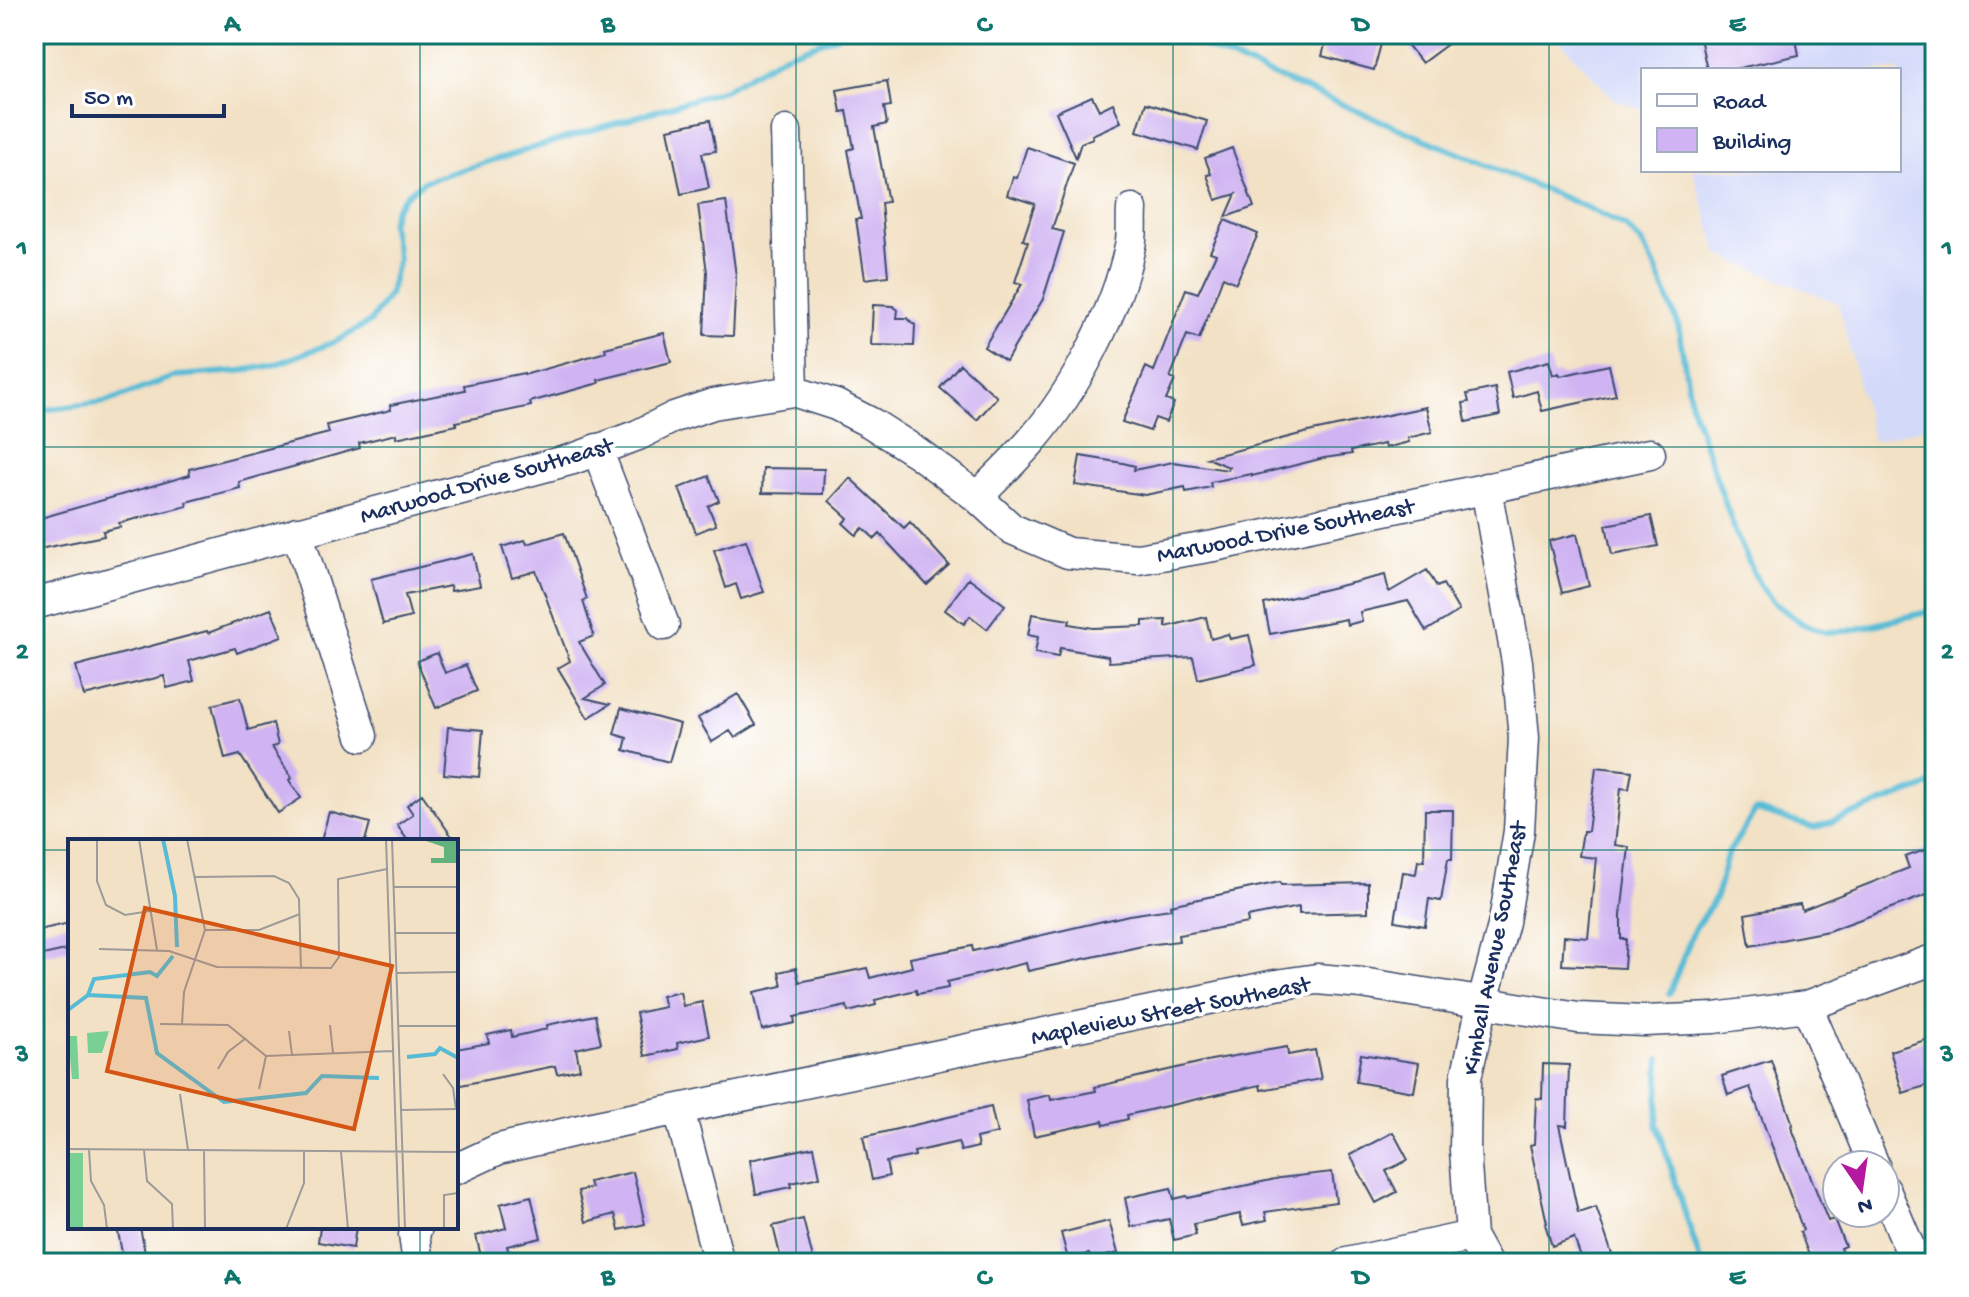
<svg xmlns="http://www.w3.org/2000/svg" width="1969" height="1297" font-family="'Gochi Hand',sans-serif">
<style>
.built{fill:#d3d9f9}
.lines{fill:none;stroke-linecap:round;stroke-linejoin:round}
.stream{stroke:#57bbd5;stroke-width:6}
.building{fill:#cfb3f2}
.minor-casing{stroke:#3b4a6d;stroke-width:33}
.minor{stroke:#fff;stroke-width:30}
.grid{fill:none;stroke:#0f766e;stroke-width:2;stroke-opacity:0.55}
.labels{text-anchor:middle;stroke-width:8;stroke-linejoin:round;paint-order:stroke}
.street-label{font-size:24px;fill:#1b2f5e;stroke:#fff}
.inset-river{fill:none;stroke:#57bbd5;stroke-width:4}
.inset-road{fill:none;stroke:#9c9a9b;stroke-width:2}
.view{fill:#d45514;fill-opacity:0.15;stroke:#d45514;stroke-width:4}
.inset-edge{fill:none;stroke:#1b2f5e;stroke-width:4}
.neatline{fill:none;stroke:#0f766e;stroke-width:3}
.grid-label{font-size:26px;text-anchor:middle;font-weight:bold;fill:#0f766e}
</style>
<rect width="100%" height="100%" fill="#fff"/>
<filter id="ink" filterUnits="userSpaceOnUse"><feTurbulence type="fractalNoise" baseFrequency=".0125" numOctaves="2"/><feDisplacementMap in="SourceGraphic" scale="16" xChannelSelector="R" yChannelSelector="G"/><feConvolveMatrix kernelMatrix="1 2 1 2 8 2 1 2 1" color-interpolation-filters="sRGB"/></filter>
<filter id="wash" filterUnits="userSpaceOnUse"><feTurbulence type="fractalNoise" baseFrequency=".006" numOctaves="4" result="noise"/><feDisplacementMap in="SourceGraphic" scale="32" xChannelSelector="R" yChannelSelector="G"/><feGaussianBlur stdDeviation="1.8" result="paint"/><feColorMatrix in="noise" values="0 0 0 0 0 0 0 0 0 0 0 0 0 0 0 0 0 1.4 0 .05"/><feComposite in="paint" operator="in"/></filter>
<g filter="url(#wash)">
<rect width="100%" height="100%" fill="#f2e1c4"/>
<path class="built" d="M1553,34h382v391l-62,16 -35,-138 -119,-48 -27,-85h207v-100h-256v40l-28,-10z"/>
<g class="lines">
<path class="stream" d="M1174,34l412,173 40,20 16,16 14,26 22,55 13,81 45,129 23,50 15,19 29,21 22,8 24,-1 86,-21
M34,411l72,-9 70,-26 64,-5 34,-6 63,-24 33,-19 20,-29 8,-35 -7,-34 4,-15 12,-15 18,-13 299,-91 60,-35 58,-21
M1669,994l25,-64 22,-33 11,-42 29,-45 59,18 120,-45
M1660,1059l-3,65 44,139"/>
</g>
<g id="blocks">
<path class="building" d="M1328,34h16l37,10 -7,26 -52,-14z
M1415,34h46l-39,29 -17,-21z
M1720,34h75l4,21 -69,15h-23l-7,-32z
M887,81l4,25 -7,1 3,17 -13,3 14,75 -7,1 7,73 -23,3 -9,-60h5l-13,-69 6,-2 -7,-37 -6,1 -4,-22z
M1092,96l7,14 14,-7 8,19 -29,13 1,3 -12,5 -5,15 -20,-46z
M1146,103l61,18 -9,29 -61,-19z
M710,120l6,31 -14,2 7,35 -28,6 -13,-65z
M1027,147l47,16 -22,66 12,3 -21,67 -37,62 -22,-14 38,-63 -7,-2 13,-40 -5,-2 12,-36 -28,-9 6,-18 4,1z
M1232,148l22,59 -28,10 10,-23 -20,6 -9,-25 4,-1 -6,-16z
M726,201l10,75 -3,60 -29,-1 3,-63 -9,-67z
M1225,220l33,14 -22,49 -13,-6 -24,62 -12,-4 -17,43 5,2 -9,20 8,3 -8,19 -11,-4 -5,13 -28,-9 24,-55 8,4 32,-82 12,4 18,-39 -6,-2z
M873,305l20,1 5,4 -1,8h10l8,7 -1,21 -43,-1z
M664,333l7,29 -73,18 1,3 -69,19 1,4 -75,16 1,3 -61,13v-4l-37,9 1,5 -121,34 1,6 -54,14 1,4 -68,17 1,4 -17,4 1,5 -70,14v-30l156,-45 -1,-6 140,-36 -2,-8 64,-15 -1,-5 75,-15 -1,-5 60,-12v2l82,-23 -1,-4z
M1549,361l4,14 6,-2 1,3 49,-11 7,30 -74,16 -5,-20 -24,7 -6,-26z
M960,364l37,33 -20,23 -37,-32z
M1495,388l5,27 -34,7 -3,-19 6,-1 -2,-8z
M1426,407l6,25 -24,6 1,4 -24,6 -1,-4 -33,7 1,3 -28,4 -72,18v-2l-42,8 1,5 -25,5 -1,-5 -40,8 -70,-10 5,-29 43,7 12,3 -1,4 39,-8 55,8 1,-3 -22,-9 101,-26z
M763,468l61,1 -1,25 -61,-1z
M709,476l10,25 -11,5 8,19 -20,8 -17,-45z
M850,478l54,50 6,-6 39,43 -22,20 -47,-51 -5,5 -12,-11 -7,7 -13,-12 5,-5 -19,-17z
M1651,516l7,30 -46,9 -6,-30z
M564,533l23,66 -4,2 11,35 -15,6 26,43 -20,13 25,6 -22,14 -30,-50 12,-7 -34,-90 -24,7 -10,-31 23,-7 2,4z
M1577,534l12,52 -27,7 -13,-52z
M746,540l18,52 -23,7 -5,-15 -10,4 -12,-38z
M473,554l7,32 -29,5 -1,-5 -45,9 6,22 -28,7 -12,-45z
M1427,570l10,17 6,-3 16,27 -33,20 -18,-30 -48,11 2,9 -15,4 -1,-6 -76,15 -6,-30 121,-29 4,17z
M969,578l36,27 -18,24 -17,-13 -6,8 -19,-14z
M271,609l11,27 -45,17 -2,-5 -46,13 5,20 -27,7 -3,-12 -80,20 -8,-30 131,-35 1,2z
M1032,614l38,6 -1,4 24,4 50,-2v-5l23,-1v7l40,-10 5,22 17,-5 2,5 19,-4 7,30 -58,14 -5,-22 -84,5 -1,-6 -48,-8 -2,9 -23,-4 3,-16 -10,-2z
M437,653l8,20 21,-8 11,26 -41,17 -19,-47z
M738,694l18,31 -21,13 -5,-7 -18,11 -14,-24z
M240,698l8,32 25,-7 5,22 -6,2 20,31 -3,2 12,18 -23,15 -38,-58 -15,4 -13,-54z
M621,708l59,16 -11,38 -45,-12 3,-12 -13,-4z
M448,727l35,3 -4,47 -35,-3z
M1596,767l36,4 -3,18 -8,-1 -6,57 14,2 -8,68v24h5l-2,29 -62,-3 2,-29 24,2 8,-80 -17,-2 4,-25h5z
M422,794l33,47h-47l-11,-16 16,-11 -6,-9z
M1425,810h28l-1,49h-4l-7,42 -12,-2 -4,27 -30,-5 8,-49 13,2 2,-14 6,1z
M329,812l41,11 -5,18h-44z
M1925,850l3,11 7,-3v34l-107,39 -78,15 -5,-32 55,-10 2,6 107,-42 -4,-11z
M1280,882l1,3 87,-2v29l-69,2v-7l-52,10 1,6 -70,12 1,6 -32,4 -119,26 -2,-8 -79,19 1,6 -31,6 -1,-4 -41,10 1,5 -28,7 -1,-6 -53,11 1,6 -33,7 -8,-38 28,-6 -3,-14 17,-4 3,14 68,-14 3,10 42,-11 -2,-9 62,-12 1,5 156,-36 42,-6 -1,-4z
M70,923v26l-36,8v-26z
M680,992l3,14 19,-4 7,34 -32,7 1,6 -33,7 -9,-43 29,-6 -3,-11z
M595,1015l6,28 -25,6 4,20 -23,5 -2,-8 -99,20v-37l33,-6 -2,-8 24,-5 1,7 35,-8v-4z
M1935,1037v46l-32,10 -13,-42z
M1287,1047l1,8 27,-5 6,29 -60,11 -1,-5 -133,30 1,4 -24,6 -1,-4 -69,15 -7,-36 23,-5 1,5 45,-9 -1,-4 116,-27z
M1361,1054l58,9 -5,29 -58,-10z
M1771,1060l22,65 -2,1 37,95 6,-2 11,27 -5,2 6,15h-34l-12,-31 3,-2 -53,-143 -22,8 -6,-19z
M1543,1064l26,1 -2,61 -8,-1 19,88 18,-6 19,56h-32l-9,-25 -22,8 -7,-22 2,-1 -17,-78 4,-1 2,-46 6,1z
M991,1107l6,26 -21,5 2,9 -17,4 -3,-9 -44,10 1,4 -29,6 3,14 -17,4 -9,-43z
M1393,1132l15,28 -22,11 11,21 -21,11 -26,-48z
M814,1147l6,30 -29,6 1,4 -36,7 -6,-34z
M633,1172l12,52 -26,6 -4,-16 -29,8 -8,-31 13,-3 -2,-6z
M1332,1172l4,30 -71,10 2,8 -24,5 -3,-11 -46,10 2,11 -22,5 -5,-21 -38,8 -6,-29 46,-10 3,11 13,-3 1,2 92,-20z
M531,1196l10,42 -34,8 2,7 -27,7 -6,-24 30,-8 -6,-24z
M803,1219l11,44h-32l-9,-37z
M1109,1221l9,32 -27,7 -2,-6 -21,5 -7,-26z
M117,1227h23l7,36h-23z
M320,1227h36l-3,21 -35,-6z"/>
</g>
</g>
<g filter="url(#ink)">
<use href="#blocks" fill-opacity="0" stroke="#3b4a6d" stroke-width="2"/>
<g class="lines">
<g class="minor-casing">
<path id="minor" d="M786,131l7,260
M597,449l67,176
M1486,488l31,174 7,76 -5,93 -15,91 -21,79 -17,77 -1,72 6,86 15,27
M977,497c19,-19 39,-38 56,-58 42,-49 84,-129 97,-193 3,-11 1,-25 2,-37
M297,532l65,204
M34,604l539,-145 65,-24 36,-18 39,-13 80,-13 43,14 35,18 47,30 59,44 35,32 56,24 70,6 76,-13 436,-92
M1807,1006l67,159
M679,1110l40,153
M456,1169l43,-20 89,-21 688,-143 41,-6 45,4 216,35 67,3 69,-3 93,-12 128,-47
M1885,1190l31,73
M417,1227l-3,8 4,28
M1347,1263l124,-27"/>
</g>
<use href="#minor" class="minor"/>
</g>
</g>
<path class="grid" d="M420,34v807M796,34v1229M1173,34v1229M1549,34v1229M34,447h1901M34,850h36M456,850h1479M420,1227v36"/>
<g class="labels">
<g class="street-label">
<text transform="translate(486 479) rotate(-16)" y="8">Marwood Drive Southeast</text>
<text transform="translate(1285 529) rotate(-11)" y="8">Marwood Drive Southeast</text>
<text transform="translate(1493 948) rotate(-79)" y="8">Kimball Avenue Southeast</text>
<text transform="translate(1170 1009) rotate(-11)" y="8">Mapleview Street Southeast</text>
</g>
</g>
<g transform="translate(68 839)">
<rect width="390" height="390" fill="#f2e1c4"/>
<path d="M41,192l-7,22h-14l-1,-20zM0,197h9l2,43h-7zM0,314h15v76h-15z" fill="#79d094"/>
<path d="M352,0h38v24h-27v-5h13v-11z" fill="#62b27e"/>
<path class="inset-river" d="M95,0l12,57 2,51M20,156l58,3 11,55 67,49 82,-9 16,-17 57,2M0,171l20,-15 6,-16 56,-7 7,4 16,-20M339,218l28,-3 5,-6 18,10"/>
<path class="inset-road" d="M29,0v42l9,24 19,10 25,-4M71,0l18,111M318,0l13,390M324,0l13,390M127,38l79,-1 15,7 10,16 2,70M326,48h64M137,91h54l41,-16M328,94h62M31,110l70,2 48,16 114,1 8,-11 -1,-78 49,-10M329,134l61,-1M92,185l68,1 38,31 127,-5M114,185l2,-32 21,-62 -18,-91M262,186l3,28M331,187h59M221,192l3,24M150,230l10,-17 18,-14M375,235l10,14 3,21M191,250l7,-33M112,255l8,56M333,271l57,-1M0,310l390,3M21,310l2,32 13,24 3,24M76,311l3,31 25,23 1,25M136,311l1,79M273,313l7,77M218,390l18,-46v-32M376,390v-34l14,-2"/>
<path class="view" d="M77,69l247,58 -38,163 -247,-58z"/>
<rect width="390" height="390" class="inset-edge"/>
</g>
<rect width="1969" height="1297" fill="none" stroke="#fff" stroke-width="88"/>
<rect x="1641" y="68" width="260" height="104" fill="#ffffff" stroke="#a4acbf" stroke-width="2"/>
<rect x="1657" y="94" width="40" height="12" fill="#ffffff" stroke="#a4acbf" stroke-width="2"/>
<text x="1713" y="108" font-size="24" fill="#1b2f5e">Road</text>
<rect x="1657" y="128" width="40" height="24" fill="#cfb3f2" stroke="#a4acbf" stroke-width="2"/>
<text x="1713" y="148" font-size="24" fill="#1b2f5e">Building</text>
<g transform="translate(1861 1189) rotate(167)"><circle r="38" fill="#ffffff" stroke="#a4acbf" stroke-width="2"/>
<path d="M0-6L14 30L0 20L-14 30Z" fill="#b5179e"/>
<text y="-12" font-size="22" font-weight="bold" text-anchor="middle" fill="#1b2f5e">N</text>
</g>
<path d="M72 104v12h152v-12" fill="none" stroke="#1b2f5e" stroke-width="4"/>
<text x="84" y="104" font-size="24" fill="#1b2f5e" stroke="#ffffff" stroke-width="6" paint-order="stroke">50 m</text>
<rect x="44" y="44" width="1881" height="1209" class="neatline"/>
<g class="grid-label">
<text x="232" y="31">A</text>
<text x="608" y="31">B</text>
<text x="984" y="31">C</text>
<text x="1361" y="31">D</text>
<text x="1737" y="31">E</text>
<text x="22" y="255">1</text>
<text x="1947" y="255">1</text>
<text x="22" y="658">2</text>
<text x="1947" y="658">2</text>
<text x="22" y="1061">3</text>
<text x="1947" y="1061">3</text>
<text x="232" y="1284">A</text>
<text x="608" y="1284">B</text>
<text x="984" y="1284">C</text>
<text x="1361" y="1284">D</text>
<text x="1737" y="1284">E</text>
</g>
</svg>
